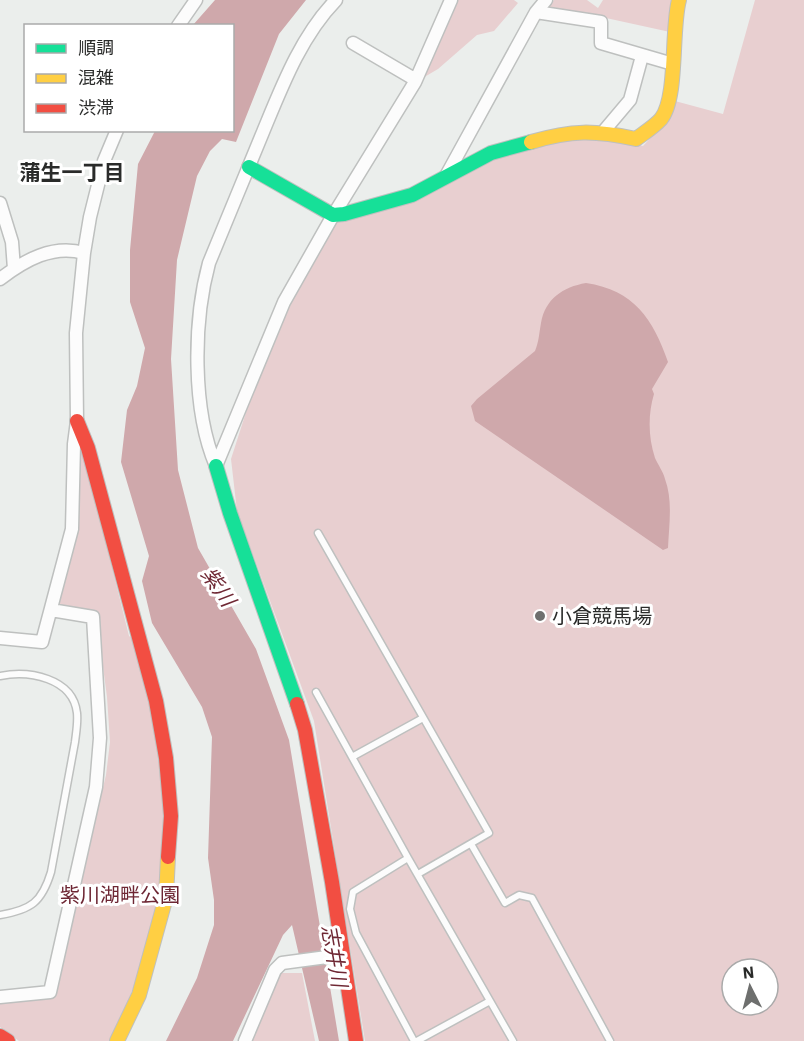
<svg xmlns="http://www.w3.org/2000/svg" width="804" height="1041" font-family="'IBM Plex Sans','Noto Sans JP',sans-serif">
<style>
.green{fill:#e8cfd0;fill-rule:evenodd}
.water{fill:#cfa8ab}
.lines{fill:none;stroke-linecap:round;stroke-linejoin:round}
.lane-casing{stroke:#bec0bf;stroke-width:9}
.street-casing{stroke:#bec0bf;stroke-width:15}
.fast-casing{stroke:#bec0bf;stroke-width:16}
.slow-casing{stroke:#bec0bf;stroke-width:16}
.jam-casing{stroke:#bec0bf;stroke-width:16}
.lane{stroke:#fcfcfc;stroke-width:6}
.street{stroke:#fcfcfc;stroke-width:12}
.fast{stroke:#16e098;stroke-width:14}
.slow{stroke:#ffcf43;stroke-width:14}
.jam{stroke:#f24e42;stroke-width:14}
.poi-dot{fill:#6e6f6e;stroke:#fff;stroke-width:2}
.labels{text-anchor:middle;stroke-width:6;stroke-linejoin:round;paint-order:stroke}
.poi-label{font-size:20px;fill:#2a2b2a;stroke:#fff;text-anchor:start}
.park-label{font-size:20px;fill:#6d2633;stroke:#fff}
.neighbourhood-label{font-size:21px;font-weight:bold;fill:#2a2b2a;stroke:#fff}
.water-label{font-size:21px;font-style:italic;fill:#6f2834;stroke:#fff}
</style>
<rect width="100%" height="100%" fill="#ebeeec"/>
<path class="green" d="M458,0h56l4,3 -24,28 -17,4 -39,34 -17,10z
M554,0h33l11,8 5,-8h72l-5,32 -64,-14 -56,-8 -1,-3z
M755,0h49v1041h-439l-51,-320 -77,-210 -6,-52 18,-56 42,-100 40,-76 6,-6 149,-60 72,-24 68,5 17,4 23,-25 9,-20 48,13zM732,969h36v36h-36z
M81,442l48,194 5,4 19,65 14,134 -17,107 -38,95h-93l-19,-14v-25l53,-7 53,-220 4,-33 -3,-45 -11,-83 -39,-8 22,-163z
M278,973h24l13,68h-65z"/>
<path class="water" d="M215,0h91l-27,34 -43,108 -14,-3 -12,12 -13,25 -20,84 -6,99 7,111 20,78 58,101 33,91 50,301h-20l-27,-116 -9,10 -50,106h-67l31,-63 17,-53v-25l-6,-42 4,-121 -10,-30 -50,-84 -10,-42 7,-25 -28,-94 6,-52 10,-24 8,-38 -15,-46v-52l8,-86 17,-33 77,-1v-104l-39,-1z
M586,283c48,7 67,36 82,79l-16,27 2,5c-6,20 -6,43 1,64 3,7 8,13 10,21 8,22 4,46 3,69l-5,2 -188,-129 -4,-15 6,-7 58,-48c4,-10 4,-17 6,-28 4,-24 22,-36 45,-40z"/>
<g class="lines">
<g class="lane-casing">
<path id="lane" d="M318,533l171,300 -71,41
M0,676c29,-6 73,2 77,37 1,10 -1,20 -2,29l-24,130c-9,30 -20,38 -51,43
M316,692l92,166 105,183
M352,757l71,-39
M471,844l34,59 14,-8 13,3 78,143
M408,858l-55,34 -3,17 6,24 58,108
M417,1041l73,-40"/>
</g>
<g class="street-casing">
<path id="street" d="M536,12l65,10v21l72,21
M178,26l18,-26
M353,43l63,37
M603,132l27,-32 12,-44
M446,176l90,-164 10,-12
M0,203l12,39 2,27
M0,279c25,-19 53,-35 84,-26
M216,466l68,-164 47,-83 84,-137 36,-82
M216,466c-24,-56 -23,-144 -7,-203 18,-44 36,-87 54,-131 19,-46 38,-96 73,-132
M0,638l42,4 30,-113 2,-85 3,-23 -1,-88 8,-80 6,-36 14,-56 13,-31
M0,997l50,-5 46,-205 4,-49 -7,-121 -42,-7
M245,1041l30,-71 7,-7 60,-8"/>
</g>
<g class="fast-casing">
<path id="fast" d="M249,167l84,48 11,-1 68,-19 79,-42 40,-11
M216,466l14,47 67,191"/>
</g>
<g class="slow-casing">
<path id="slow" d="M531,142c41,-12 63,-12 105,-3 8,-6 19,-13 25,-20 17,-21 10,-89 18,-119
M117,1041l22,-46 27,-98 2,-40"/>
</g>
<g class="jam-casing">
<path id="jam" d="M77,421l11,27 68,253 10,57 5,58 -3,41
M297,704l8,26 27,152 24,159
M0,1036l8,5"/>
</g>
<use href="#lane" class="lane"/>
<use href="#street" class="street"/>
<use href="#fast" class="fast"/>
<use href="#slow" class="slow"/>
<use href="#jam" class="jam"/>
</g>
<circle class="poi-dot" cx="540" cy="616" r="6"/>
<g class="labels">
<g class="poi-label">
<text x="552" y="623">小倉競馬場</text>
</g>
<g class="park-label">
<text x="120" y="902">紫川湖畔公園</text>
</g>
<g class="neighbourhood-label">
<text x="72" y="180">蒲生一丁目</text>
</g>
<g class="water-label">
<text transform="translate(218 587) rotate(55)" y="7">紫川</text>
<text transform="translate(334 956) rotate(80)" y="7">志井川</text>
</g>
</g>
<rect x="24" y="24" width="210" height="108" fill="#ffffff" stroke="#aaaaaa" stroke-width="1.5"/>
<rect x="36" y="44" width="30" height="9" fill="#16e098" stroke="#aaaaaa" stroke-width="1.5"/>
<text x="78" y="54" font-size="18" fill="#2a2b2a">順調</text>
<rect x="36" y="74" width="30" height="9" fill="#ffcf43" stroke="#aaaaaa" stroke-width="1.5"/>
<text x="78" y="84" font-size="18" fill="#2a2b2a">混雑</text>
<rect x="36" y="104" width="30" height="9" fill="#f24e42" stroke="#aaaaaa" stroke-width="1.5"/>
<text x="78" y="114" font-size="18" fill="#2a2b2a">渋滞</text>
<g transform="translate(750 987) rotate(354)"><circle r="28" fill="#ffffff" stroke="#aaaaaa" stroke-width="1.5"/>
<path d="M0-4.5L10 22L0 15L-10 22Z" fill="#6e6f6e"/>
<text y="-9" font-size="16" font-weight="bold" text-anchor="middle" fill="#2a2b2a">N</text>
</g>
</svg>
